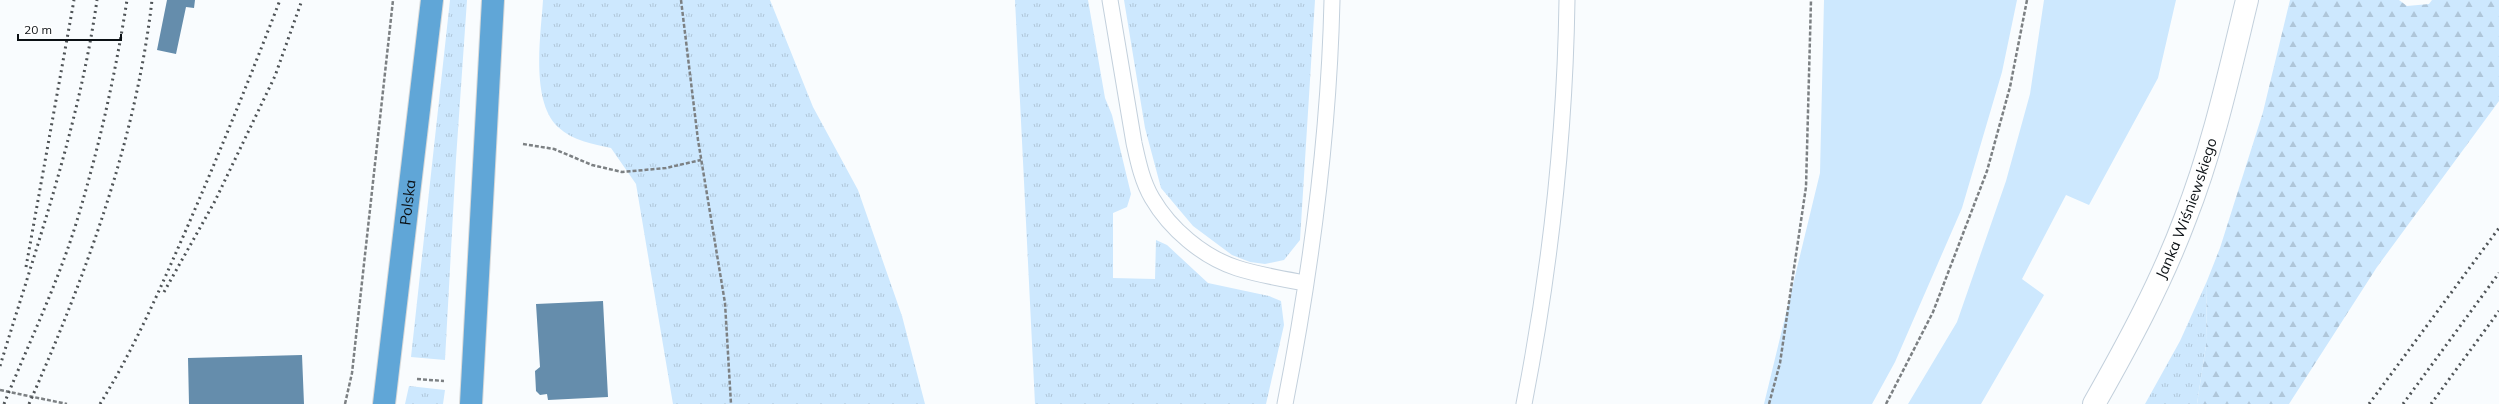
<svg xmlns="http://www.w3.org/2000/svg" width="2499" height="404" font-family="Mulish,sans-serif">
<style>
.grass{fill:url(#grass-tufts)}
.forest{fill:url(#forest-firs)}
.garden{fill:#cde8fe}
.building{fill:#658dac}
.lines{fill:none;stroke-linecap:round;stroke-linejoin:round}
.service-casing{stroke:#c3d0dc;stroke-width:17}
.secondary-casing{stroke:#c3d0dc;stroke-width:24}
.trunk-casing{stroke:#d8d9d9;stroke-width:24}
.path{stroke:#7c8083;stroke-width:2.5;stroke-dasharray:4 2;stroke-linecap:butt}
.service{stroke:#fff;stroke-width:15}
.secondary{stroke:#fff;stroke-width:22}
.trunk{stroke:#60a6d7;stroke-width:22}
.rail{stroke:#4e5356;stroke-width:3;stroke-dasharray:2 4;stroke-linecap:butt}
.labels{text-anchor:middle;stroke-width:3.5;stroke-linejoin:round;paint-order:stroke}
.street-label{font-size:15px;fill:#0b1014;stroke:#fff}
</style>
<defs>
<pattern id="grass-tufts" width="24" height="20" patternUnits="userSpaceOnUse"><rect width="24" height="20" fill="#cde8fe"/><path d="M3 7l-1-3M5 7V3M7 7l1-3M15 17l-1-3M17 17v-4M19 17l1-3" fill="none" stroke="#afc6d9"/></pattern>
<pattern id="forest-firs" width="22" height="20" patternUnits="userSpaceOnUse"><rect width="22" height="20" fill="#cde8fe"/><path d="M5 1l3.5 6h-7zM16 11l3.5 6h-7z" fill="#afc6d9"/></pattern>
</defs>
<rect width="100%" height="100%" fill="#f9fcfe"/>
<path class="grass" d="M450,0h17l-11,159 -11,201 -34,-3z
M543,0h227l43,107 45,83 44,126 23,88h-252l-37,-220 -25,-36c-18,-4 -38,-7 -53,-21 -28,-26 -17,-93 -15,-127z
M1015,0h73l17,98 7,17 19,79 -4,13 -14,6v65l42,1 1,-39 11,5 41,38 61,13 12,5 3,24 -18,79h-231z
M1124,0h191l-15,240 -16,20 -19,4 -15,-2 -18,-7 -39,-29 -32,-38 -16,-60z
M2207,281l-1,64 -9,59h-52l35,-63z
M409,386l36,4 -2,14h-38z"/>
<path class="forest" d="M2290,0h109l8,6 22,-2 3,-4h67v101l-122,166 -88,137h-92l9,-59 1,-64 13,-33 43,-136z"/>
<path class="garden" d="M1824,0h193l-15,72 -40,136 -67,154 -23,42h-108l56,-231z
M2044,0h132l-18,78 -69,127 -23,-10 -44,84 22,16 -63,109h-73l49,-82 49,-141 24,-87z"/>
<path class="building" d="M167,0h28l-1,8 -8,-1 -10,47 -19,-4z
M603,301l5,96 -60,3 -1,-6 -7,1 -4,-4 -1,-20 5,-4 -4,-63z
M302,355l2,49h-115l-1,-46z"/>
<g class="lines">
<g class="service-casing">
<path id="service" d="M1110,0l24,143c4,18 8,38 18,55 18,31 51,59 85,70 22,7 46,11 68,15
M1285,404c26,-133 44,-269 47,-404
M1524,404c26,-133 41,-269 43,-404"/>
</g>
<g class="secondary-casing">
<g id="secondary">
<path id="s1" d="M2094,404c34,-60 67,-121 91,-185 28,-71 44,-145 62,-219"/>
</g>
</g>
<g class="trunk-casing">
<g id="trunk">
<path id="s2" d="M384,404l48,-404"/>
<path d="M471,404l22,-404"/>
</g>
</g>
<path class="path" d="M681,0l17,140 27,163 6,101
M523,144l31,5 38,16 30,7 44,-4 35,-8
M417,379l27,2
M0,390l67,14
M345,404l7,-31 41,-373
M1769,404l11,-41 26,-176 5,-187
M1886,404l47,-92 54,-141 23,-84 17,-87"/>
<use href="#service" class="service"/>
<use href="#secondary" class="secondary"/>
<use href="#trunk" class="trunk"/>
<path class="rail" d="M26,267l48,-267
M164,292l51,-91 60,-125 27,-76
M0,366c37,-121 79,-240 97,-366
M4,404c24,-59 52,-117 71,-177 23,-75 40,-150 52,-227
M29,404c57,-129 107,-264 123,-404
M100,404c34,-55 60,-115 86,-174 33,-76 64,-152 94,-230
M2369,404l130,-176
M2403,404l96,-131
M2431,404l68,-93"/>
</g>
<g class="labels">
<g class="street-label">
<text dy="5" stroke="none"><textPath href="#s2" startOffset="203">Polska</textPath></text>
<text dy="5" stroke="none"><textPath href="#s1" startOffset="217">Janka Wiśniewskiego</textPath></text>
</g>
</g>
<path d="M18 34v6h103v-6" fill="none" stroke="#0b1014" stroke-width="2"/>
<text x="24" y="34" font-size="12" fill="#0b1014" stroke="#ffffff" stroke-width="3" paint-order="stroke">20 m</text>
</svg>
